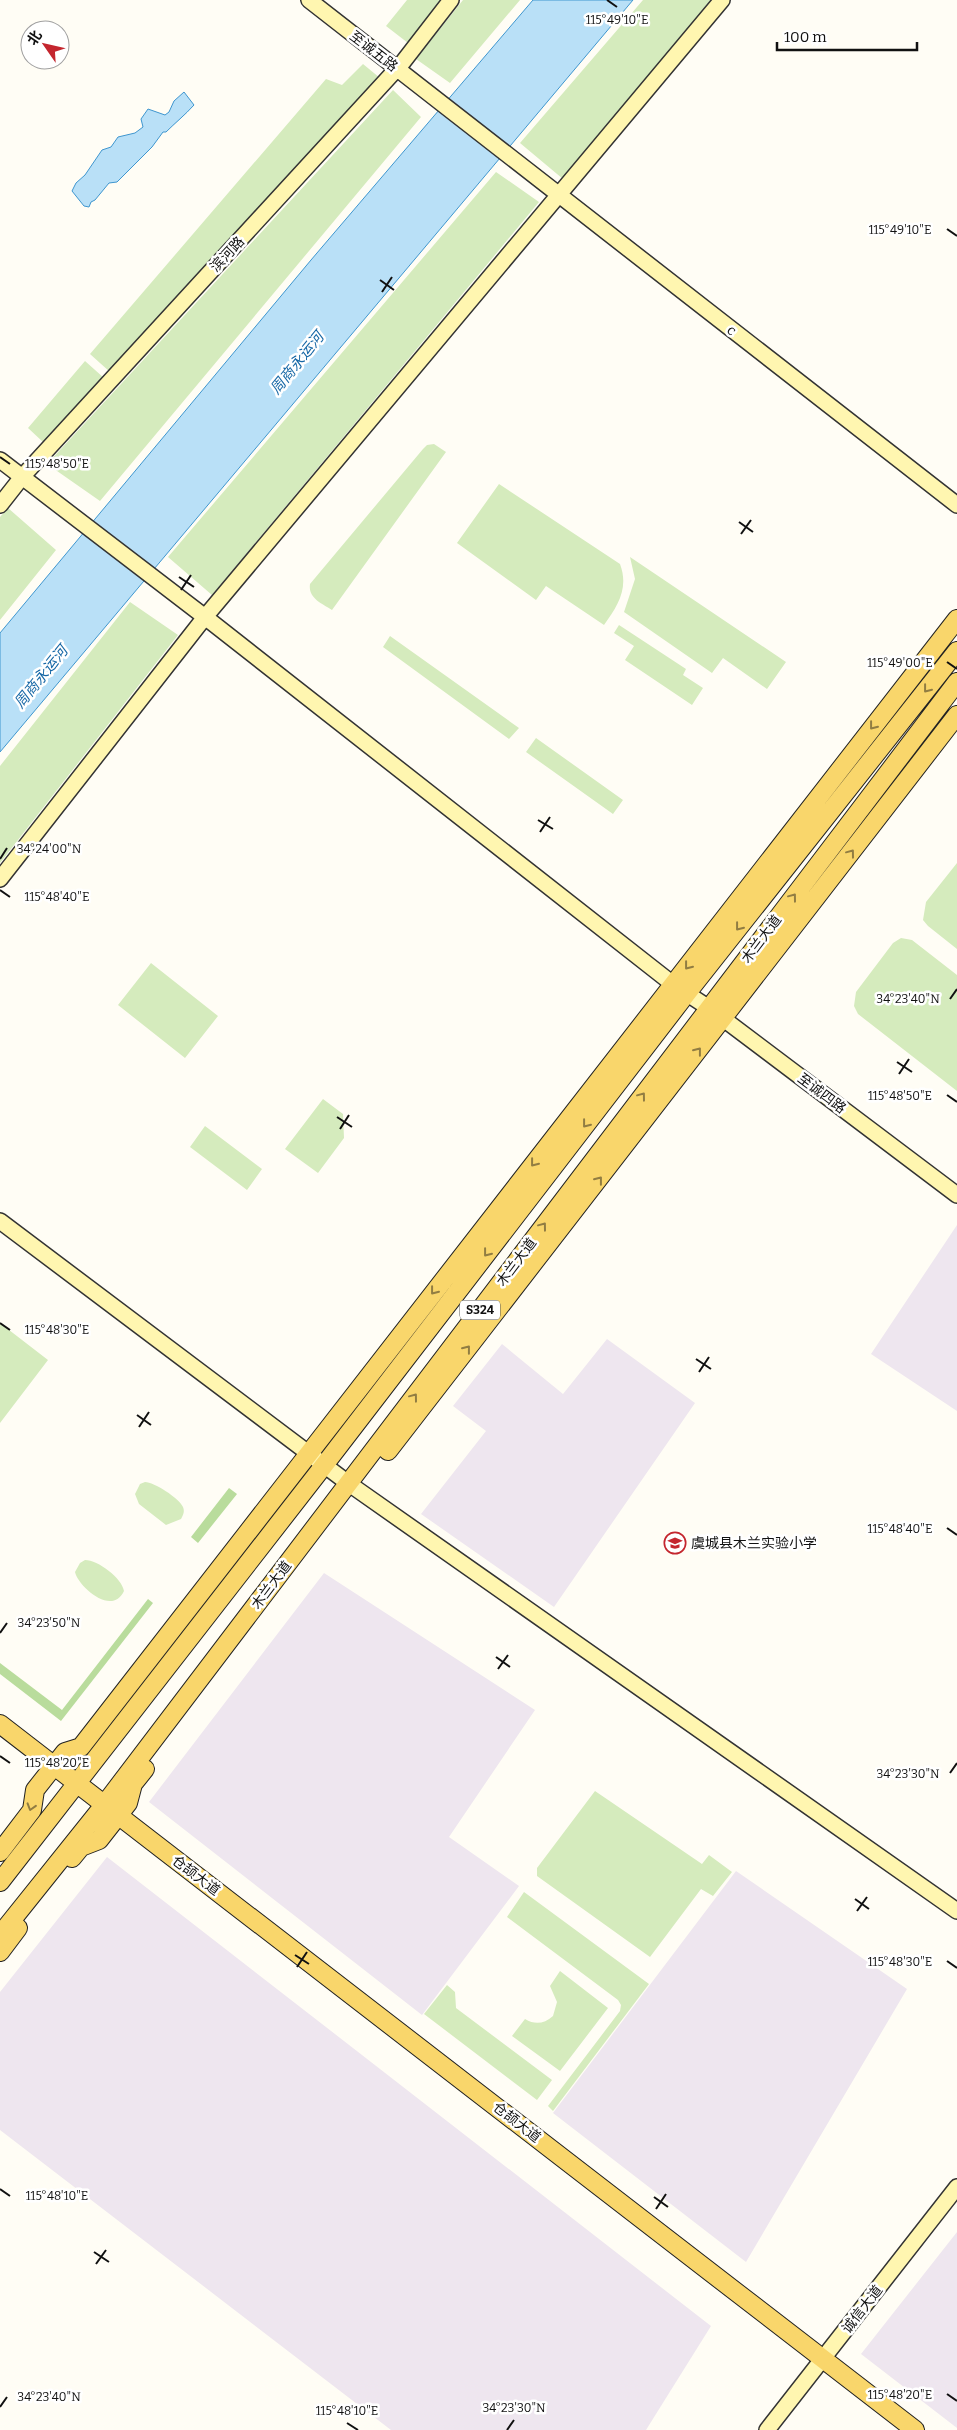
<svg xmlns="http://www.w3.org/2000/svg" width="957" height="2430" font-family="Bitter,'Noto Sans SC',serif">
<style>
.industrial{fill:#eee6ef}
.green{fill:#d5ebbd}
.forest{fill:#b9dc9c}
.water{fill:#b9e0f7;stroke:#3f96cf}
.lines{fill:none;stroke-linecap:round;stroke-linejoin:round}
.secondary-casing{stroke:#333;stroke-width:18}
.primary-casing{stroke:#222;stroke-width:20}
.secondary{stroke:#fff6b0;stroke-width:15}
.primary{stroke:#f9d66b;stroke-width:18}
.oneway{stroke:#917d42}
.ticks{fill:none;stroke:#111;stroke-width:2}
.labels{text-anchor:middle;stroke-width:5;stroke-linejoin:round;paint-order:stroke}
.shield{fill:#fff;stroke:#585858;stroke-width:1}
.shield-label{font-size:12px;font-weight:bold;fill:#111}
.street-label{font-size:14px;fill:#111;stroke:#fff}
.poi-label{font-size:14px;fill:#111;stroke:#fff;text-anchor:start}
.water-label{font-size:15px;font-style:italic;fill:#1768a6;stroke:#fff}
.ticks-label{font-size:12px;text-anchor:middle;fill:#111;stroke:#fff;stroke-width:5;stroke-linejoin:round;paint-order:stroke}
</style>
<rect width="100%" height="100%" fill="#fffdf5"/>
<path class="industrial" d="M957,1225v186l-86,-57z
M607,1339l88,64 -141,204 -133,-93 65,-83 -33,-25 49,-62 61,50z
M324,1573l211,137 -86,127 70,49 -97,129 -273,-213z
M107,1857l604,469 -65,104h-255l-391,-300v-138z
M736,1871l171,118 -161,273 -193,-149z
M957,2232v196l-96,-74z"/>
<path class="green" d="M407,0h36l-35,43 -22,-17z
M463,0h57l-70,83 -34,-24z
M643,0h69l-149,179 -43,-36z
M363,64l17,14 -270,294 -20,-18 236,-275 16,6z
M393,90l28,27 -321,384 -53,-37z
M496,172l43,30 -327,393 -44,-38z
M85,361l19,17 -61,64 -15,-14z
M434,444l12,8 -114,158c-11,-7 -24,-12 -22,-26l113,-135 4,-4z
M499,484l121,80c9,24 -2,42 -16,61l-58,-39 -10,14 -79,-57z
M8,508l48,42 -56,70v-103z
M630,557l156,105 -19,27 -44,-31 -11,15 -88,-61 11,-33z
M130,602l48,33 -178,228v-97z
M619,625l67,44 -3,6 20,13 -11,17 -67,-45 9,-14 -20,-13z
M390,636l129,92 -10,11 -126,-92z
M536,738l87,62 -10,14 -87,-62z
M957,863v86l-29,-23 -5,-6 3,-18z
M901,938l11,2 45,35v116l-99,-77 -4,-8 2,-14 37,-49z
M151,963l67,53 -33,42 -67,-53z
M323,1099l20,15 1,24 -26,35 -33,-24z
M205,1126l57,43 -15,21 -57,-43z
M0,1323l48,37 -48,63z
M145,1482c9,0 34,16 38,25 2,5 0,8 -2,12l-15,6 -27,-21 -4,-10 5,-10z
M85,1560c13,0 37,18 39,31 -12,26 -46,-5 -49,-19l5,-9z
M595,1791l107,73 7,-9 23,17 -19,24 -12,-7 -51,68 -113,-81v-8z
M524,1892l125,92 -96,127 -5,-5 72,-95 1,-6 -3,-5 -111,-83z
M560,1971l48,37 -48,63 -48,-35 13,-17c10,6 19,5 28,-3l4,-14 -7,-16z
M447,1985l8,7 1,16 96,72 -15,20 -113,-86z"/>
<path class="forest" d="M229,1488l8,6 -39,49 -7,-6z
M148,1599l5,4 -92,118 -61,-47v-11l62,47z"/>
<path class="water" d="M533,0h100l-633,752v-119l311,-373z
M184,92l10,13c-9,10 -19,18 -28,27h-3l-11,15 -35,35 -8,1 -14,17 -4,2 -2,5 -5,-1 -12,-15 4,-8 9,-8 17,-25 9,-3 7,-10 17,-4 8,-6 -2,-8 7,-10 17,6 4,-3 5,-11z"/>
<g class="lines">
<g class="secondary-casing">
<path id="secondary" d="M309,0l648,505
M0,460l205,157 469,368 35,23 248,187
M0,505l22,-28 381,-415 48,-62
M0,879l205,-262 517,-617
M0,1221l348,262 609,428
M767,2430l190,-243"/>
</g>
<g class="primary-casing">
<path id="primary" d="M388,1451l569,-736
M0,1724l915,706
M0,1852l32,-42 3,-20 30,-38 16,-5 876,-1128
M72,1858l9,-11 18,-7 29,-37 5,-19 12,-15
M0,1882l325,-418 362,-471 270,-342
M0,1935l104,-130 853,-1123
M0,1952l18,-24"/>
</g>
<use href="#secondary" class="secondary"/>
<use href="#primary" class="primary"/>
</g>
<defs><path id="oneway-chevron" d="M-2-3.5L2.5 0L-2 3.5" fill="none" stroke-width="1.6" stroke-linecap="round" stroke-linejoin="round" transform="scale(1.25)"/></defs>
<g class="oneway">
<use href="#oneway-chevron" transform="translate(927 689) rotate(128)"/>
<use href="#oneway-chevron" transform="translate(873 726) rotate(128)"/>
<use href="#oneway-chevron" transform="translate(851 853) rotate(-53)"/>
<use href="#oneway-chevron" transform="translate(793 897) rotate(-53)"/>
<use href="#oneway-chevron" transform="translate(739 927) rotate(128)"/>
<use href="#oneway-chevron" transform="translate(688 966) rotate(128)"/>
<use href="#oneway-chevron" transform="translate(698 1051) rotate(-52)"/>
<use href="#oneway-chevron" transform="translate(642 1096) rotate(-53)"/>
<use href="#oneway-chevron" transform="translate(586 1124) rotate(128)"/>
<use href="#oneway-chevron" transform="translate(534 1163) rotate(128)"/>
<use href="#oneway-chevron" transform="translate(599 1180) rotate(-52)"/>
<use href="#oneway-chevron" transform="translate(543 1226) rotate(-53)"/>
<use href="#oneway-chevron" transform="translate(487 1253) rotate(128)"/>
<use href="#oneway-chevron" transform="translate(434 1291) rotate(128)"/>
<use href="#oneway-chevron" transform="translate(467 1349) rotate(-52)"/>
<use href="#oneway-chevron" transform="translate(414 1397) rotate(-53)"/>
<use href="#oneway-chevron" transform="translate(31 1807) rotate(107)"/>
</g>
<path class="ticks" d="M607,0l10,7M947,229l10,7M380,280l14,10M382,292l10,-15M0,457l10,7M739,522l14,10M741,534l10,-14M179,577l15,10M181,590l10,-15M947,662l10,7M538,820l15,9M540,832l10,-15M0,859l7,-11M0,890l10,7M950,999l7,-10M897,1062l15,10M899,1074l10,-15M947,1095l10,7M337,1117l15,10M340,1129l9,-14M0,1323l10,7M696,1359l15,10M699,1372l10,-15M137,1415l14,10M139,1427l10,-15M947,1528l10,7M0,1633l7,-10M496,1657l14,10M498,1669l10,-14M0,1756l10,7M950,1773l7,-10M855,1899l14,10M857,1911l10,-14M295,1955l14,9M947,1961l10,7M297,1967l10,-15M0,2189l10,7M654,2197l14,10M656,2209l10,-15M94,2252l15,10M96,2264l10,-14M947,2394l10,7M0,2407l7,-10M347,2423l11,7M507,2430l7,-10"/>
<defs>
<g id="school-ring" transform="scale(1.125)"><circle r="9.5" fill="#fff" stroke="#c4262e" stroke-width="1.5"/><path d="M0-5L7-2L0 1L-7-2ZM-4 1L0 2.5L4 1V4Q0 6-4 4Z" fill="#c4262e"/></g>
</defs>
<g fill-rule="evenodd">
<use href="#school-ring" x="675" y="1543"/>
</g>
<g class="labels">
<rect class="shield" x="460" y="1300.5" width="40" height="19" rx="4"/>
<g class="shield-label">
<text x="480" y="1314">S324</text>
</g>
<g class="street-label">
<text transform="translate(374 51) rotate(38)" y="5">至诚五路</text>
<text transform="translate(227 254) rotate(-47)" y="5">滨河路</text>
<text transform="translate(732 330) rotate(38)" y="5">c</text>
<text transform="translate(761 939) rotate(-53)" y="5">木兰大道</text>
<text transform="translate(822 1093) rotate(37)" y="5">至诚四路</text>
<text transform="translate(516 1262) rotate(-53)" y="5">木兰大道</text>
<text transform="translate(271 1585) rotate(-53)" y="5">木兰大道</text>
<text transform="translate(196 1875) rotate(37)" y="5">仓颉大道</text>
<text transform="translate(517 2122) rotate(38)" y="5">仓颉大道</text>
<text transform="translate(862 2309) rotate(-52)" y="5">诚信大道</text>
</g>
<g class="poi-label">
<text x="691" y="1548">虞城县木兰实验小学</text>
</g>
<g class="water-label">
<text transform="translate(297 363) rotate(-51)" y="5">周商永运河</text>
<text transform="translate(41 677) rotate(-51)" y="5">周商永运河</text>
</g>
</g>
<g class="ticks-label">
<text x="617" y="24">115°49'10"E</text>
<text x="900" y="234">115°49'10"E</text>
<text x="57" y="468">115°48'50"E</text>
<text x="900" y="667">115°49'00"E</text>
<text x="49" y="853">34°24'00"N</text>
<text x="57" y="901">115°48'40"E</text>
<text x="908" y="1003">34°23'40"N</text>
<text x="900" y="1100">115°48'50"E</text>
<text x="57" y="1334">115°48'30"E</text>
<text x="900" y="1533">115°48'40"E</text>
<text x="49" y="1627">34°23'50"N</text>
<text x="57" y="1767">115°48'20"E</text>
<text x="908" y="1778">34°23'30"N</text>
<text x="900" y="1966">115°48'30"E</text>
<text x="57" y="2200">115°48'10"E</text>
<text x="900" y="2399">115°48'20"E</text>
<text x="49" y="2401">34°23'40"N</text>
<text x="514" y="2412">34°23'30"N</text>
<text x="347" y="2415">115°48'10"E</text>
</g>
<g transform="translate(45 45) rotate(304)"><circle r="24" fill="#ffffff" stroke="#a0a0a0"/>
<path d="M0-4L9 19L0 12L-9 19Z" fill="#c4262e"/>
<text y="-8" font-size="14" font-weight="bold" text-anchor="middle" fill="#111111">北</text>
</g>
<path d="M777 42v8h140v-8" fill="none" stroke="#111111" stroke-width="2.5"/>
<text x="784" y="42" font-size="15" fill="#111111" stroke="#ffffff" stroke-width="4" paint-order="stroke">100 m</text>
</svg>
